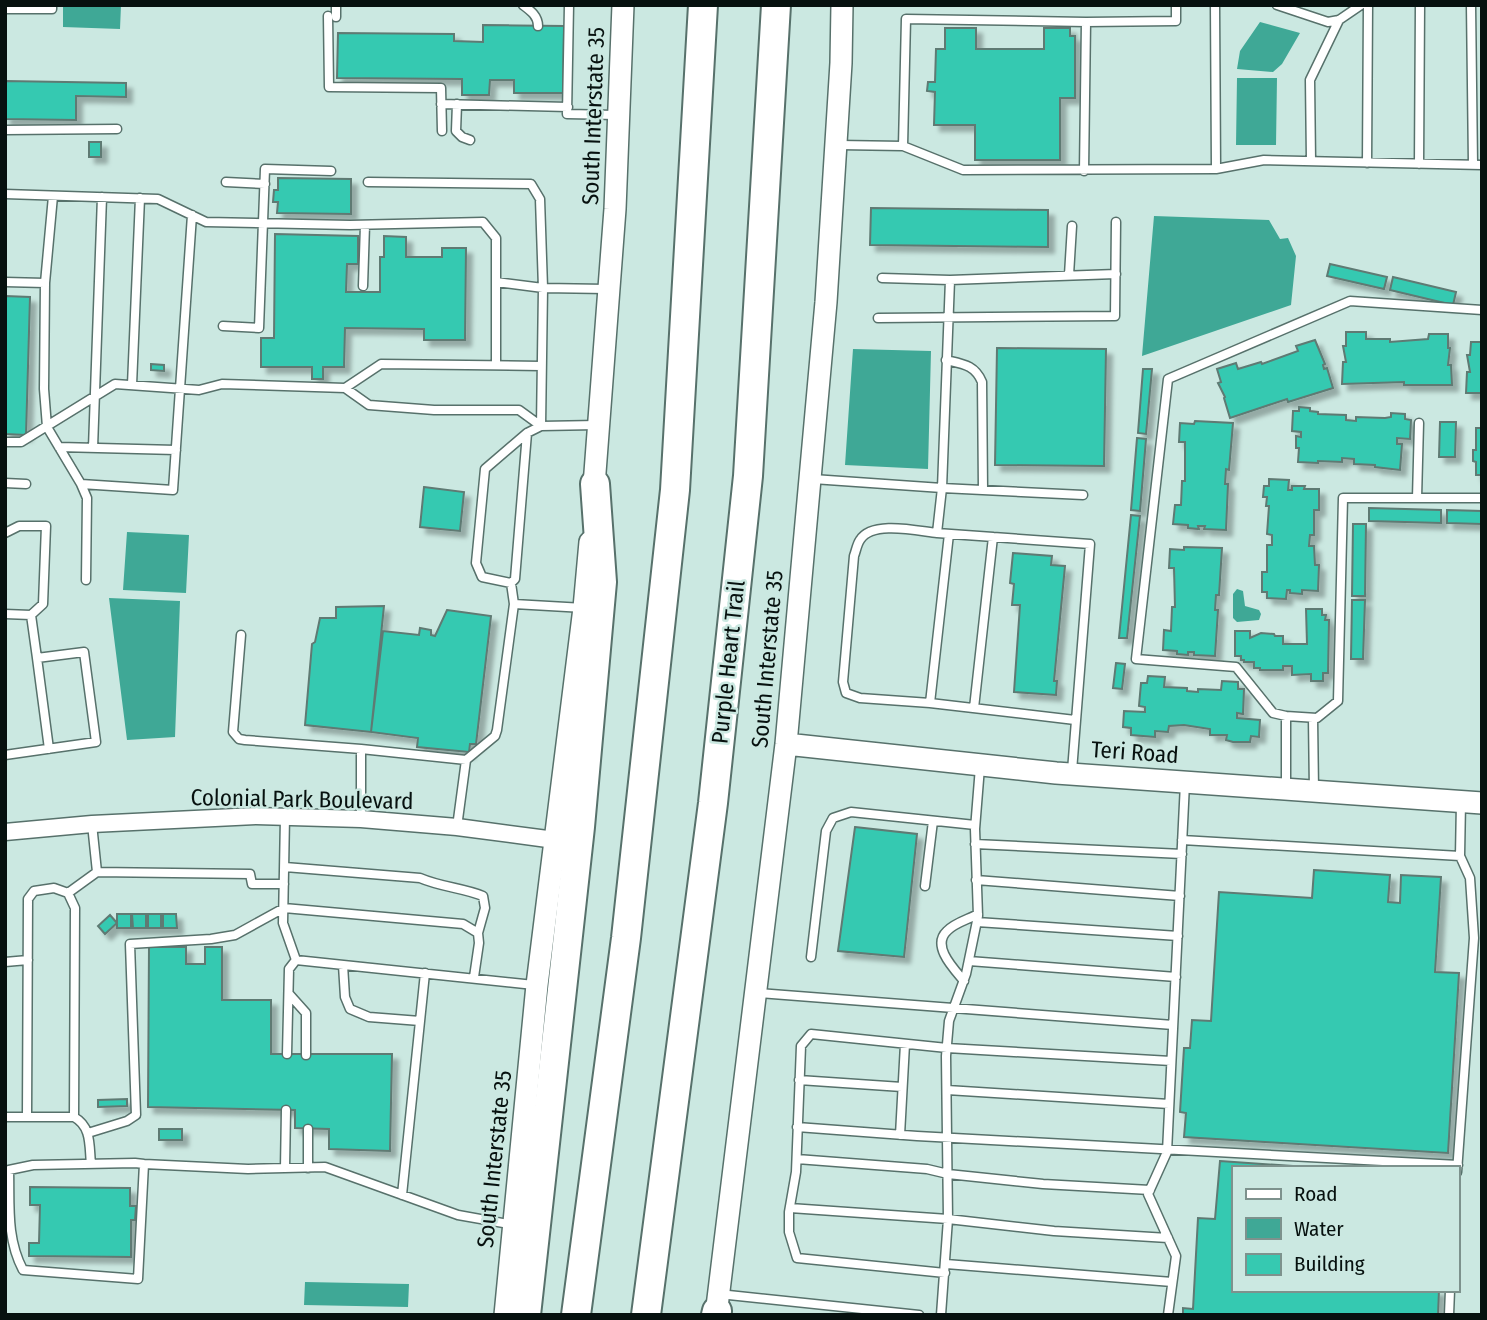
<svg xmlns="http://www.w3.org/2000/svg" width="1487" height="1320" font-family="'Fira Sans Condensed',sans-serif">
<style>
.water{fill:#3fa896}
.building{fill:#36c9b1;stroke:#5f7a73;stroke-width:2;filter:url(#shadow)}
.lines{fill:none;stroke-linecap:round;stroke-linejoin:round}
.lane-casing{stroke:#57716b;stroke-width:11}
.street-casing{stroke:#57716b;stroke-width:19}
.secondary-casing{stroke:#57716b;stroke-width:24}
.highway-casing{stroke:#57716b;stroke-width:32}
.lane{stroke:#fff;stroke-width:8}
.street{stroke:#fff;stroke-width:16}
.secondary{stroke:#fff;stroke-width:21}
.highway{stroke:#fff;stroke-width:28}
.labels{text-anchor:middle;stroke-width:5;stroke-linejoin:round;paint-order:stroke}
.street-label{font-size:23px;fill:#07110f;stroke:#cbe8e1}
</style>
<defs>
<filter id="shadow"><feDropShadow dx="6" dy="6" stdDeviation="2" flood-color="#0004"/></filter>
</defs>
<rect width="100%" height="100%" fill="#cbe8e1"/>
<path class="water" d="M63,5h58l-1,24 -57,-2z
M1260,22l40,11 -18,31 -9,8 -36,-3 3,-18z
M1237,78h40l-1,67h-40z
M1154,216l115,4 11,19 8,-1 8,18 -5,49 -149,51z
M853,349l78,2 -3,118 -83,-4z
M127,532l62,3 -3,58 -63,-3z
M1237,589l6,2 2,15 14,4 2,4 -2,6 -22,2 -4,-4v-24z
M109,598l71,3 -5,136 -48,3z
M305,1282l104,2 -1,23 -104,-2z"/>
<path class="building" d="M483,25l81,1 -1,67h-49v-13h-24l-1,15h-27v-16l-125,-1 1,-45 116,1v7l29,1z
M945,28h31v21h68v-21h26v8h5v62h-15v62h-85v-35h-41l1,-33 -8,-1 1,-9h7l1,-33h9z
M5,81l121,2v14l-50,-1v24l-71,-1z
M89,142h12v15h-12z
M278,178l73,1v35l-74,-1 1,-11h-5l1,-12h4z
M871,208l177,2v37l-178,-2z
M275,234l83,2v28h-11l-1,28h34v-35h4v-21l22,1v20h36v-9h24l-1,92h-41v-11l-79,-1 -1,39h-21v12h-11v-12h-51v-29h13z
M1330,264l57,13 -3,12 -57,-13z
M1393,277l63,15 -3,13 -63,-15z
M5,296l25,1 -4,138 -21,-1z
M1346,332h20v7h24v3l38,-3 1,-5h19v14h2l-2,17h3l1,20h-48v-3l-62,2 1,-22h3l-3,-16h3z
M1315,340l10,24 -2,1 1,4 3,-1 6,20 -45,14 -1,-3 -57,19 -6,-20 1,-1 -7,-14 3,-1 -4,-13 19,-6 2,6 23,-7 1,2 36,-13 -2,-5z
M1471,342h11v51h-16l1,-21h3l-3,-17h3z
M997,348l109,1 -2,117 -109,-1z
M151,364l13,1v6l-13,-1z
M1143,369h9l-6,65 -8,-1z
M1299,407l11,1v3l8,1v2l28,1v5l10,1v-4l29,1 6,-1v-4l14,1v5l6,1 -1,19 -13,-1v6h5l-2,26 -25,-3v-2l-21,-1v-5l-12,-1v4l-24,-1v2l-20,-1 1,-14h-3v-12l5,1v-5l-9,-1 1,-20h6z
M1195,421l38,2 -4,47 -3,-1 -1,15h3l-2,46 -22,-1 1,-3h-7l1,3 -11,-1v-3l-15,-1 2,-19h6l1,-24h3v-39h-6l1,-19 14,1z
M1440,422h16l-1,35h-16z
M1476,428h6v47h-6v-13l-3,-1v-11h3z
M1137,438l9,1 -6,72 -9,-1z
M1269,479l20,1 -1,10h4v-4h13l-1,3h15v21h-5v25h-4l-1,11h5l1,19h4l-1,26 -16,-1v4l-12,-1v-3h-3l-1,9 -19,-1v-6h-5v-20h5v-27h5v-10l-5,-1 2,-28h-3l1,-9h-4l1,-11h5z
M424,487l40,5 -4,39 -40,-4z
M1369,508l72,2v13l-72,-2z
M1447,510l35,1v13l-35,-1z
M1131,515l9,1 -13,122h-8z
M1353,524h13l-1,72h-13z
M1184,547l38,1 -3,47h-3l-1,15h3l-3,46 -21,-1v-3h-6v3l-11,-1v-3l-14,-1 1,-20 7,1 1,-24h3l-1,-39h-5l1,-19 14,1z
M1013,553l39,3 -1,9 14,1 -11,115h3l-1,14 -42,-3 6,-87h-8l2,-21 -4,-1z
M1352,600h13l-2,59h-12z
M384,606l-13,126 -66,-7 7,-81 3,-2 5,-24h16v-11z
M1306,609h16v6h4l-1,5h4l-1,53h-5v8h-12v-7l-19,1v-9h-9v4h-23v-2h-6v-6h-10v-2h-3v-4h-6v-25h15v7l11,-5 13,1 1,2h8v8h24z
M447,610l44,6 -15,128h-6l-1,8 -52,-5 1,-9 -47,-6 12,-101 36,4 1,-7 11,2v5l4,1z
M1116,663l9,1 -3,25 -9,-1z
M1148,676l17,1 -1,10 23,1v3l11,1v-3l23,1 1,-9 16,1v7h6l-1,25 -6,-1v5l23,2 -1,17 -8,-1 -1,6h-17l-7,-2 1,-5h-17v-6l-26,-4 -15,1 -1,6 -13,-1v6l-24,-2v-7l-8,-1 1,-16 21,1v-5l-6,-1 2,-23h6z
M855,827l62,7 -13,123 -66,-6z
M1314,870l76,5 -2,27 12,1 1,-28 40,2 -6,95 24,1 -11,180 -264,-16 2,-24 -6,-1 4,-64h6l2,-28 19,1 8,-129 93,6z
M117,914h14v14h-14z
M132,914h14v14h-13z
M148,914h13v14h-13z
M163,914h13l1,14h-14z
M110,915l7,8 -12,11 -7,-8z
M149,947h37v17h19v-17h17v53h49v54h121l-2,97 -61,-2v-20l-34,-1v-18l-147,-3z
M127,1099v7l-29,1v-7z
M159,1129h23v11h-23z
M1220,1161l102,7h-89v122h206l-1,25h-255v-7l10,1 5,-91 17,1z
M30,1187l100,1v18h6l-1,14h-4v37l-102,-1v-13h10l1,-38h-10z"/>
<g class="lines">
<g class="lane-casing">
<path id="lane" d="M336,5v12
M523,5c8,6 15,11 15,21
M569,5l-2,109 49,1
M1277,5l51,17 11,-2 22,-15
M1471,5l2,160
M5,9h47v-4
M328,16l1,71 112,1 1,43
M441,104l127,3
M457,104l-1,27 6,6 8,3
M5,130l112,-1
M839,145l64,1 60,24 253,-1 -1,-164
M903,146l3,-127 180,3 90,-1v-16
M1311,161l-1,-81 29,-60
M1367,163l1,-158
M1419,164l1,-159
M1216,169l48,-9 218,5
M1084,171l2,-149
M226,182l39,2
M368,182l163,2 9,15 3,89 -2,138
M5,194l153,5 48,23 144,3 133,-3 13,16v44l47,6 64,1
M1069,275l3,-49
M882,278l68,2 166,-6
M5,282l40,1 8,-87
M45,283l-1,106 3,38 34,57 92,6 19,-275
M363,286l2,-61
M1482,310l-132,-9 -182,78 -32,280 100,8 37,46 13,3 31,2 21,-17 5,-203h139
M878,318l237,-2 1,-94
M223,326l36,2 6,-159 66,2
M946,360c17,4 29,5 36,22l1,108
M496,365v-83
M132,385l8,-187
M345,388l36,-24 160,2
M527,433l-42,36 -9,94 6,14 29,6 4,-4 12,-146 14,-7 56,-1
M5,442h16l94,-58 84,6 23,-6 123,4 24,17 65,5h85l22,16
M59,447l117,3
M93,448l9,-251
M813,479l129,9 8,-208
M5,483l21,1
M81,484l6,14 -1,82
M1417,498l2,-75
M5,533l14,-7h27l-3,78 -12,11
M949,534l-19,169 145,17
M511,583l3,21
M5,614l26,1 6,43 47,-6 12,90 -91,13
M241,635l-8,97 6,7 6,1 116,9v70
M37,658l12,91
M930,703l-70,-5 -14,-5 -3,-11 11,-126c2,-5 3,-12 6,-16 12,-20 58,-9 77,-7
M974,708l19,-171
M1286,716v71
M1313,718l1,73
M361,749l105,11
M1072,771l18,-227 -153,-11 5,-45 141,7
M285,817l-2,106 13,37 238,25
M92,824l5,48 153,2 2,10h32
M457,827l9,-67 29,-24 2,-6 17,-126 70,4
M1182,840l278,16 1,-54
M975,844l207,10
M285,867l135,11c21,9 43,10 63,18l2,12 -7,25
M976,880l204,16
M925,886l8,-65
M68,893l29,-21
M977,922l201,14
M811,957l15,-126 7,-13 18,-6 124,13
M969,961l207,16
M5,962l23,-2
M343,965l2,32 5,12 19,8 51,4
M964,981c-10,-12 -33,-35 -17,-50 7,-8 22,-12 31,-17
M758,993l415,32
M289,994l17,19v42
M287,1054l2,-85 7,-9
M799,1080l103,7
M947,1090l222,14
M5,1117h69c18,10 15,29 17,47
M27,1117l1,-218 6,-8 20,-3 14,5 7,15 -1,209
M797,1127l120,9 541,29
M308,1129v39
M88,1133l39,-12 9,-6 -6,-171 81,-5 24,-4 49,-27 179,16 15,9 1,10 -5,34
M900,1135l5,-91
M797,1159l130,10 21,5 95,10 107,6
M144,1164l-6,115 -115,-9c-17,-32 -13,-66 -14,-100l24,-5 102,-2 9,1 104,5 77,-2 133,48 56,10
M285,1168l1,-58
M1457,1172l17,-234 -4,-60 -10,-22
M402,1195l23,-222
M790,1208l158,11 106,12 114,7
M946,1264l226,18
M945,1273l-148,-15 -8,-26v-20l7,-40 5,-126 10,-12 136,14 224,13
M719,1294l200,21
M941,1315l7,-96 -2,-163 3,-35 17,-47 12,-58 -3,-87 5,-62
M1168,1315l8,-59 -28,-62 19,-42 18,-369
M1449,1315l1,-25"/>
</g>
<g class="street-casing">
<path id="street" d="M5,832l87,-8 164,-8 105,3 96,8 98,13"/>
</g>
<g class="secondary-casing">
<path id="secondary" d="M593,499l22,-290 8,-204
M786,744l270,29 426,30
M505,1315l32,-330 47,-377 6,-66
M716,1315l70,-571 40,-442 15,-239 1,-58"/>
</g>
<g class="highway-casing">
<path id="highway" d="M526,1315l54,-488 22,-245 -7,-98
M576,1315l50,-377 49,-448 28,-485
M646,1315l67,-512 35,-327 28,-471
M716,1315l1,-4"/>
</g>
<use href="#lane" class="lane"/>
<use href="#street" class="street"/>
<use href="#secondary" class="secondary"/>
<use href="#highway" class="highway"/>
</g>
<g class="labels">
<g class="street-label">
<text transform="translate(593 116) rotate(-88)" y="8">South Interstate 35</text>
<text transform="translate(767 659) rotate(-85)" y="8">South Interstate 35</text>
<text transform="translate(728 662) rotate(-84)" y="8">Purple Heart Trail</text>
<text transform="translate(1135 752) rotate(4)" y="8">Teri Road</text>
<text transform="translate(302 799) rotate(1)" y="8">Colonial Park Boulevard</text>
<text transform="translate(494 1159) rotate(-84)" y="8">South Interstate 35</text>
</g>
</g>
<rect width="1487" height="1320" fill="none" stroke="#07110f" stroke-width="14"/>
<rect x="1232" y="1166" width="228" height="126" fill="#cbe8e1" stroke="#7d928d" stroke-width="2"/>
<rect x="1246" y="1189" width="35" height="10" fill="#ffffff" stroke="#7d928d" stroke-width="2"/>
<text x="1294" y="1201" font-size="21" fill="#07110f">Road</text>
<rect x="1246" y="1218" width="35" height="21" fill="#3fa896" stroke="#7d928d" stroke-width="2"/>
<text x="1294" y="1236" font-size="21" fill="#07110f">Water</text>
<rect x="1246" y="1254" width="35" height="21" fill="#36c9b1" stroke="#7d928d" stroke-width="2"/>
<text x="1294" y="1271" font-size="21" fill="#07110f">Building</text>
</svg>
